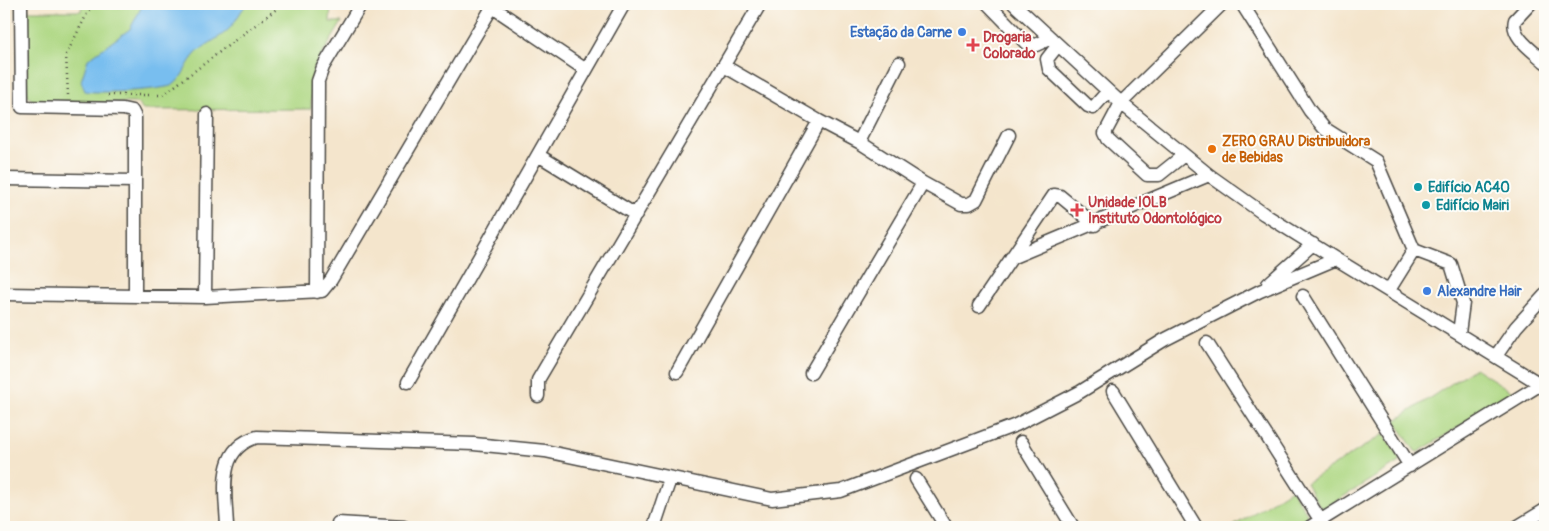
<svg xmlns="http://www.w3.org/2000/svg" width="1549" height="531" font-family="Pangolin,sans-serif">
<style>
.green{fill:#add782;stroke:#6c8156}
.water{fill:#78beef;stroke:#52748d}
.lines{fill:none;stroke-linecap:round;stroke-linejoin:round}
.minor-casing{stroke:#494743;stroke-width:15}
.path{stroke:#494743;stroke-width:2.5;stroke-dasharray:1 4;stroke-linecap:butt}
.minor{stroke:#fff;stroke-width:12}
.shop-dot{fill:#3f7fe0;stroke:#fdfcf7;stroke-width:2}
.health-dot{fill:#e0444e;stroke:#fdfcf7;stroke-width:2}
.food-dot{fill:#e8710a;stroke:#fdfcf7;stroke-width:2}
.culture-dot{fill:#0f9aa8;stroke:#fdfcf7;stroke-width:2}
.labels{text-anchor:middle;stroke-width:4;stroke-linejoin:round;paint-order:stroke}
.shop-label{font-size:14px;font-weight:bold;fill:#366cbe;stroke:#fdfcf7;text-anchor:end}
.health-label{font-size:14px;font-weight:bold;fill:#be3a42;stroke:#fdfcf7;text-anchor:start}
.food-label{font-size:14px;font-weight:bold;fill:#c56008;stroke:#fdfcf7;text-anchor:start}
.culture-label{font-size:14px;font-weight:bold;fill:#0d838f;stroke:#fdfcf7;text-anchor:start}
</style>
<rect width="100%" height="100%" fill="#fdfcf7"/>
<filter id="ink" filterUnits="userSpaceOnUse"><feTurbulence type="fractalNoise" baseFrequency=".02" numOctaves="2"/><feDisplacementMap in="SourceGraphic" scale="10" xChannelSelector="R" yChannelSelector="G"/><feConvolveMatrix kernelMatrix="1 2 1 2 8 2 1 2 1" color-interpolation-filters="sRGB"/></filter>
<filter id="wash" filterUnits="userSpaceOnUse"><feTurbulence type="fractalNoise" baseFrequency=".0096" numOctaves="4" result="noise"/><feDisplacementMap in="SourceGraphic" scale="20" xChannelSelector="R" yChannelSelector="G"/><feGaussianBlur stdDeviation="1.12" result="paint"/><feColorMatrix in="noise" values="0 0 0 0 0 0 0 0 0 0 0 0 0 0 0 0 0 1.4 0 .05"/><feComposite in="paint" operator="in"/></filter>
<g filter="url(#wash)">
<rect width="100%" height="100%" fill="#f4e5cc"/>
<path class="green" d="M82,4h249l-1,18h12l-29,48 -2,39 -168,1 -6,-7 -103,-1 -7,-7 -2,-84h56z
M1475,368l39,25 -96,59 -3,-1 -20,-30z
M1384,434l15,23v5l-74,46 -5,-1 -14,-24z
M1291,489l16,24 -1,7 -12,7h-62z"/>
<path class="water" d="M143,4h104c-7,7 -11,18 -18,25 -11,11 -27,16 -36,28 -8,10 -10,21 -20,28 -8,5 -78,9 -88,6l-4,-10 7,-22 42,-30z"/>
</g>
<g filter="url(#ink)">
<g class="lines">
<g class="minor-casing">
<path id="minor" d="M21,4l1,103 101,2 9,2 3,6v179
M488,4l98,66
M988,4l38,39 10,2 15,-7
M1014,4l107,99 88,72 55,39 72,45 209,128
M1242,4l68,107 14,17 52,33 38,89 37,14 12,39 -4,30
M1530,4l-15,16c-5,17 20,32 30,42
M1058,45l-11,14 2,10 39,37 5,2 15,-17
M724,66l95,55 40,21 64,41 38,21h8l7,-4 33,-65
M859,142l40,-79
M538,155l98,60
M1184,155l-25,20h-12l-39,-36 -3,-6 16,-30 101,-99
M4,179l131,2
M1011,258l198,-83
M1268,284l45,-40
M1389,290l25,-40
M317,292l1,-211 5,-14 38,-63
M4,294l201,3 117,-6 9,-11 163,-276
M1303,296l107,170
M205,297l2,-183
M979,306l75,-111 6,1 35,29
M1207,343l114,178
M1496,356l20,-29 29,-32
M677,372l142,-251
M811,373l112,-190
M408,382l216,-378
M1113,391l83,136
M538,396v-16l222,-376
M1021,442l52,85
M916,479l30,48
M338,523l66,4
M227,527c-1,-34 -12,-78 30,-90l217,7 71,7 227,48 69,-8 175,-66 64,-33 84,-52 96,-49 76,-32
M654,527l16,-48
M1310,527l231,-143
M1517,527l28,-17"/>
</g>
<path class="path" d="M68,95l-2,-40 26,-51
M108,95h55l120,-91"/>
<use href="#minor" class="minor"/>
</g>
</g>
<g class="shop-dot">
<circle cx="962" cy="32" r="5"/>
<circle cx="1427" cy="291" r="5"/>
</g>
<g class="health-dot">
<path d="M970.5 37.5h5v5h5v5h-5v5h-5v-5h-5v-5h5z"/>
<path d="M1074.5 202.5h5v5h5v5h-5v5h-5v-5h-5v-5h5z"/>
</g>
<circle class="food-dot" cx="1212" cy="149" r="5"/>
<g class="culture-dot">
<circle cx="1418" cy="187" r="5"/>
<circle cx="1426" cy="205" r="5"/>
</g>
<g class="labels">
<g class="shop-label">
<text x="952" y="37">Estação da Carne</text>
<text x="1437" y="296" text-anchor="start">Alexandre Hair</text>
</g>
<g class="health-label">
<text x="983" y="42">Drogaria<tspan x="983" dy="16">Colorado</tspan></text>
<text x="1088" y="207">Unidade IOLB<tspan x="1088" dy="16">Instituto Odontológico</tspan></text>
</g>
<g class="food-label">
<text x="1222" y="146">ZERO GRAU Distribuidora<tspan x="1222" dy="16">de Bebidas</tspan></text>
</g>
<g class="culture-label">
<text x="1428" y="192">Edifício AC40</text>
<text x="1436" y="210">Edifício Mairi</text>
</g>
</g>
<rect width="1549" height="531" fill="none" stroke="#fdfcf7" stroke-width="20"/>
</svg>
